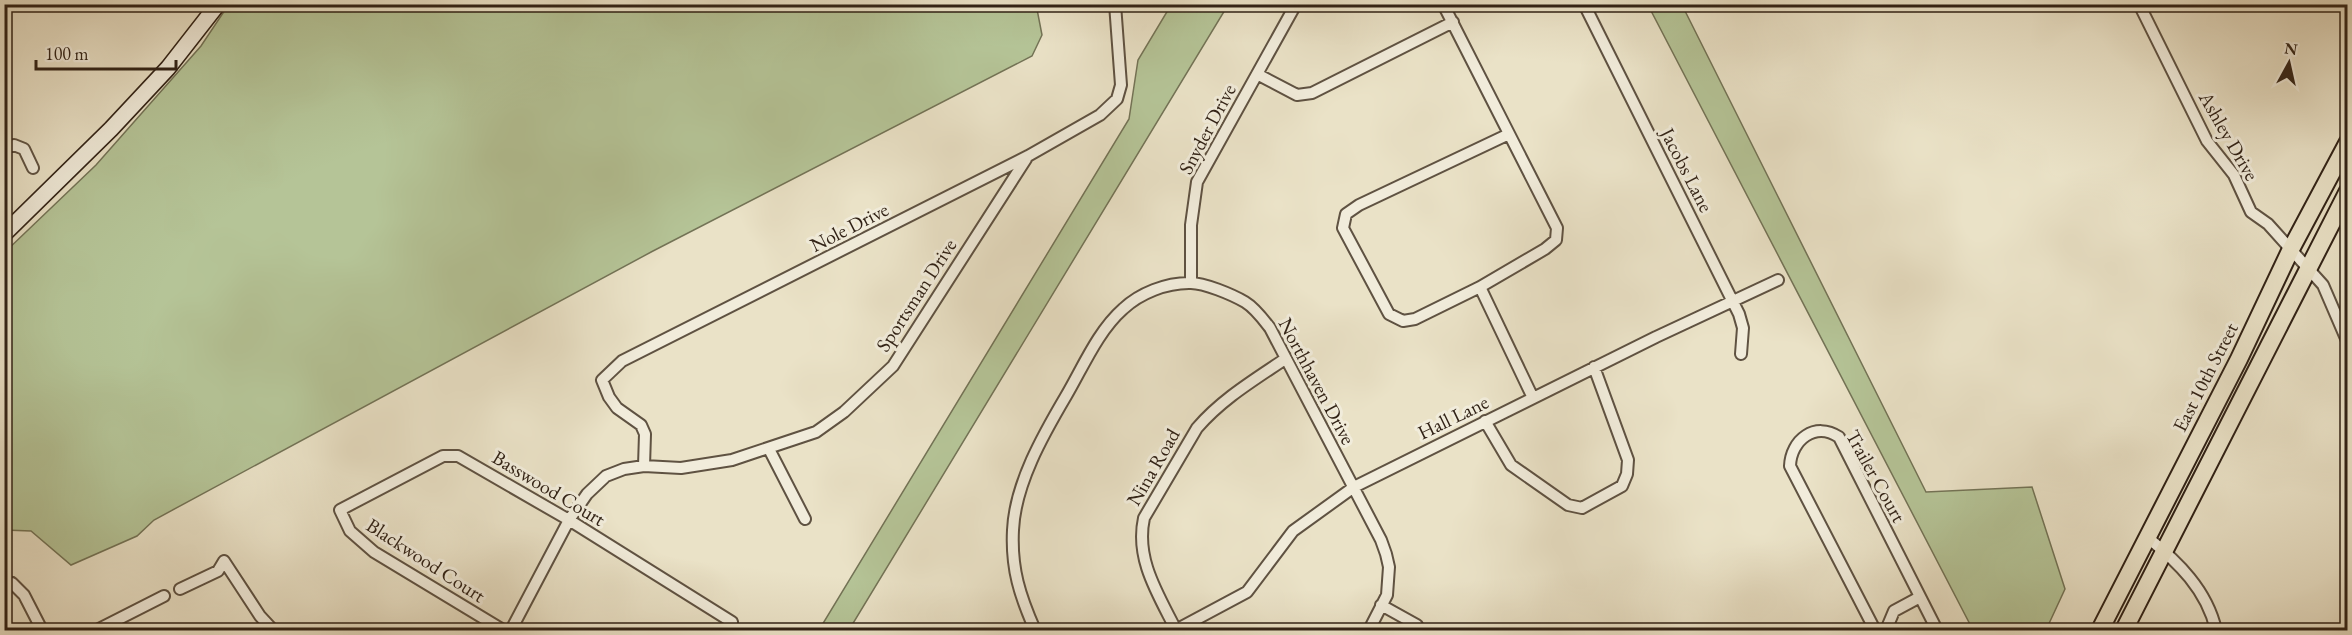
<svg xmlns="http://www.w3.org/2000/svg" width="2352" height="635" font-family="'EB Garamond',serif">
<style>
.green{fill:#b5c497;stroke:#737356;stroke-width:1.5}
.lines{fill:none;stroke-linecap:round;stroke-linejoin:round}
.street-casing{stroke:#5f5242;stroke-width:14}
.secondary-casing{stroke:#312216;stroke-width:18}
.primary-casing{stroke:#312216;stroke-width:20}
.street{stroke:#f1ecdb;stroke-width:10}
.secondary{stroke:#f1ecdb;stroke-width:15}
.primary{stroke:#eae2c7;stroke-width:16}
.labels{text-anchor:middle;stroke-width:6;stroke-linejoin:round;paint-order:stroke}
.street-label{font-size:20px;fill:#312216;stroke:#f1ecdb}
</style>
<rect width="100%" height="100%" fill="#eae2c7"/>
<filter id="stains"><feTurbulence type="fractalNoise" baseFrequency=".00333" numOctaves="4"/><feColorMatrix values="0 0 0 0 .2 0 0 0 0 .09 0 0 0 0 .02 0 0 0 .5 -.17"/></filter>
<radialGradient id="worn" r=".72"><stop offset=".6" stop-color="#630" stop-opacity="0"/><stop offset="1" stop-color="#630" stop-opacity=".3"/></radialGradient>
<path class="green" d="M229,4h807l6,31 -10,21 -379,195 -499,269 -17,16 -66,29 -40,-34 -26,-1v-278l91,-87 105,-119z
M1171,5h57l-379,625h-30l310,-511 9,-59z
M1648,5h34l244,487 106,-5 33,102 -19,41h-73z"/>
<g class="lines">
<g class="street-casing">
<path id="street" d="M1443,4l114,224 -1,12 -11,9 -65,38 53,111
M1584,4l155,310 4,14 -2,26
M2139,4l68,137 27,34 17,37 17,12 55,61 25,58
M1257,74l40,21 15,-2 141,-71
M4,148l10,-3 10,4 9,19
M1191,282v-57l6,-43 99,-178
M1480,287l-65,32 -12,2 -14,-7 -46,-86 3,-14 13,-9 150,-71
M1485,421l26,44 57,40 14,3 40,-22 5,-12 1,-14 -34,-93
M769,449l36,70
M644,466l1,-32 -4,-9 -24,-17 -8,-11 -7,-17 20,-19 406,-205 72,-41 17,-16 4,-14 -6,-81
M2147,537c31,25 60,53 69,93
M4,587l8,-4 12,12 18,35
M180,589l38,-18 6,-10 36,55 13,14
M1381,605l36,20
M97,630l67,-34
M503,630l-129,-78 -24,-21 -10,-21 103,-54h15l111,64 163,102
M511,630l58,-110 18,-26 19,-18 18,-7 20,-3 37,2 51,-8 84,-28 28,-20 49,-46 133,-207
M1035,630c-15,-34 -24,-61 -22,-100 2,-46 30,-95 53,-134 17,-29 32,-65 57,-87 17,-16 43,-26 66,-26 14,-1 44,12 56,19 10,6 18,17 25,26l111,212 5,14 3,13 -2,28 -18,35
M1176,630l71,-38 46,-61 61,-44 302,-150 122,-57
M1176,630c-18,-36 -41,-71 -32,-112l53,-90c25,-29 57,-48 88,-69
M1875,630l-85,-164c1,-26 25,-45 49,-29l98,193
M1886,630l8,-19 26,-14"/>
</g>
<g class="secondary-casing">
<path id="secondary" d="M4,234l107,-105 57,-61 50,-64"/>
</g>
<g class="primary-casing">
<path id="primary" d="M2100,630l139,-271 52,-110 57,-107
M2124,630l224,-439"/>
</g>
<use href="#street" class="street"/>
<use href="#secondary" class="secondary"/>
<use href="#primary" class="primary"/>
</g>
<g class="labels">
<g class="street-label">
<text transform="translate(1207 129) rotate(-62)" y="7">Snyder Drive</text>
<text transform="translate(2229 136) rotate(60)" y="7">Ashley Drive</text>
<text transform="translate(1687 170) rotate(63)" y="7">Jacobs Lane</text>
<text transform="translate(849 227) rotate(-27)" y="7">Nole Drive</text>
<text transform="translate(916 295) rotate(-57)" y="7">Sportsman Drive</text>
<text transform="translate(2205 377) rotate(-63)" y="7">East 10th Street</text>
<text transform="translate(1317 381) rotate(62)" y="7">Northhaven Drive</text>
<text transform="translate(1453 417) rotate(-26)" y="7">Hall Lane</text>
<text transform="translate(1153 467) rotate(-60)" y="7">Nina Road</text>
<text transform="translate(1876 476) rotate(61)" y="7">Trailer Court</text>
<text transform="translate(549 488) rotate(31)" y="7">Basswood Court</text>
<text transform="translate(426 560) rotate(33)" y="7">Blackwood Court</text>
</g>
</g>
<rect width="2352" height="635" fill="none" stroke="#eae2c7" stroke-width="24"/>
<rect x="6" y="6" width="2340" height="623" fill="none" stroke="#312216" stroke-width="3"/>
<rect x="12" y="12" width="2328" height="611" fill="none" stroke="#312216" stroke-width="1.5"/>
<g transform="translate(2289 63) rotate(8)" stroke="#f1ecdb" stroke-width="4.5" paint-order="stroke">
<path d="M0-4.5L10 22L0 15L-10 22Z" fill="#312216"/>
<text y="-9" font-size="16" font-weight="bold" text-anchor="middle" fill="#312216">N</text>
</g>
<path d="M36 60v9h140v-9" fill="none" stroke="#312216" stroke-width="3"/>
<text x="45" y="60" font-size="18" fill="#312216" stroke="#f1ecdb" stroke-width="4.5" paint-order="stroke">100 m</text>
<rect width="100%" height="100%" filter="url(#stains)"/>
<rect width="100%" height="100%" fill="url(#worn)"/>
</svg>
